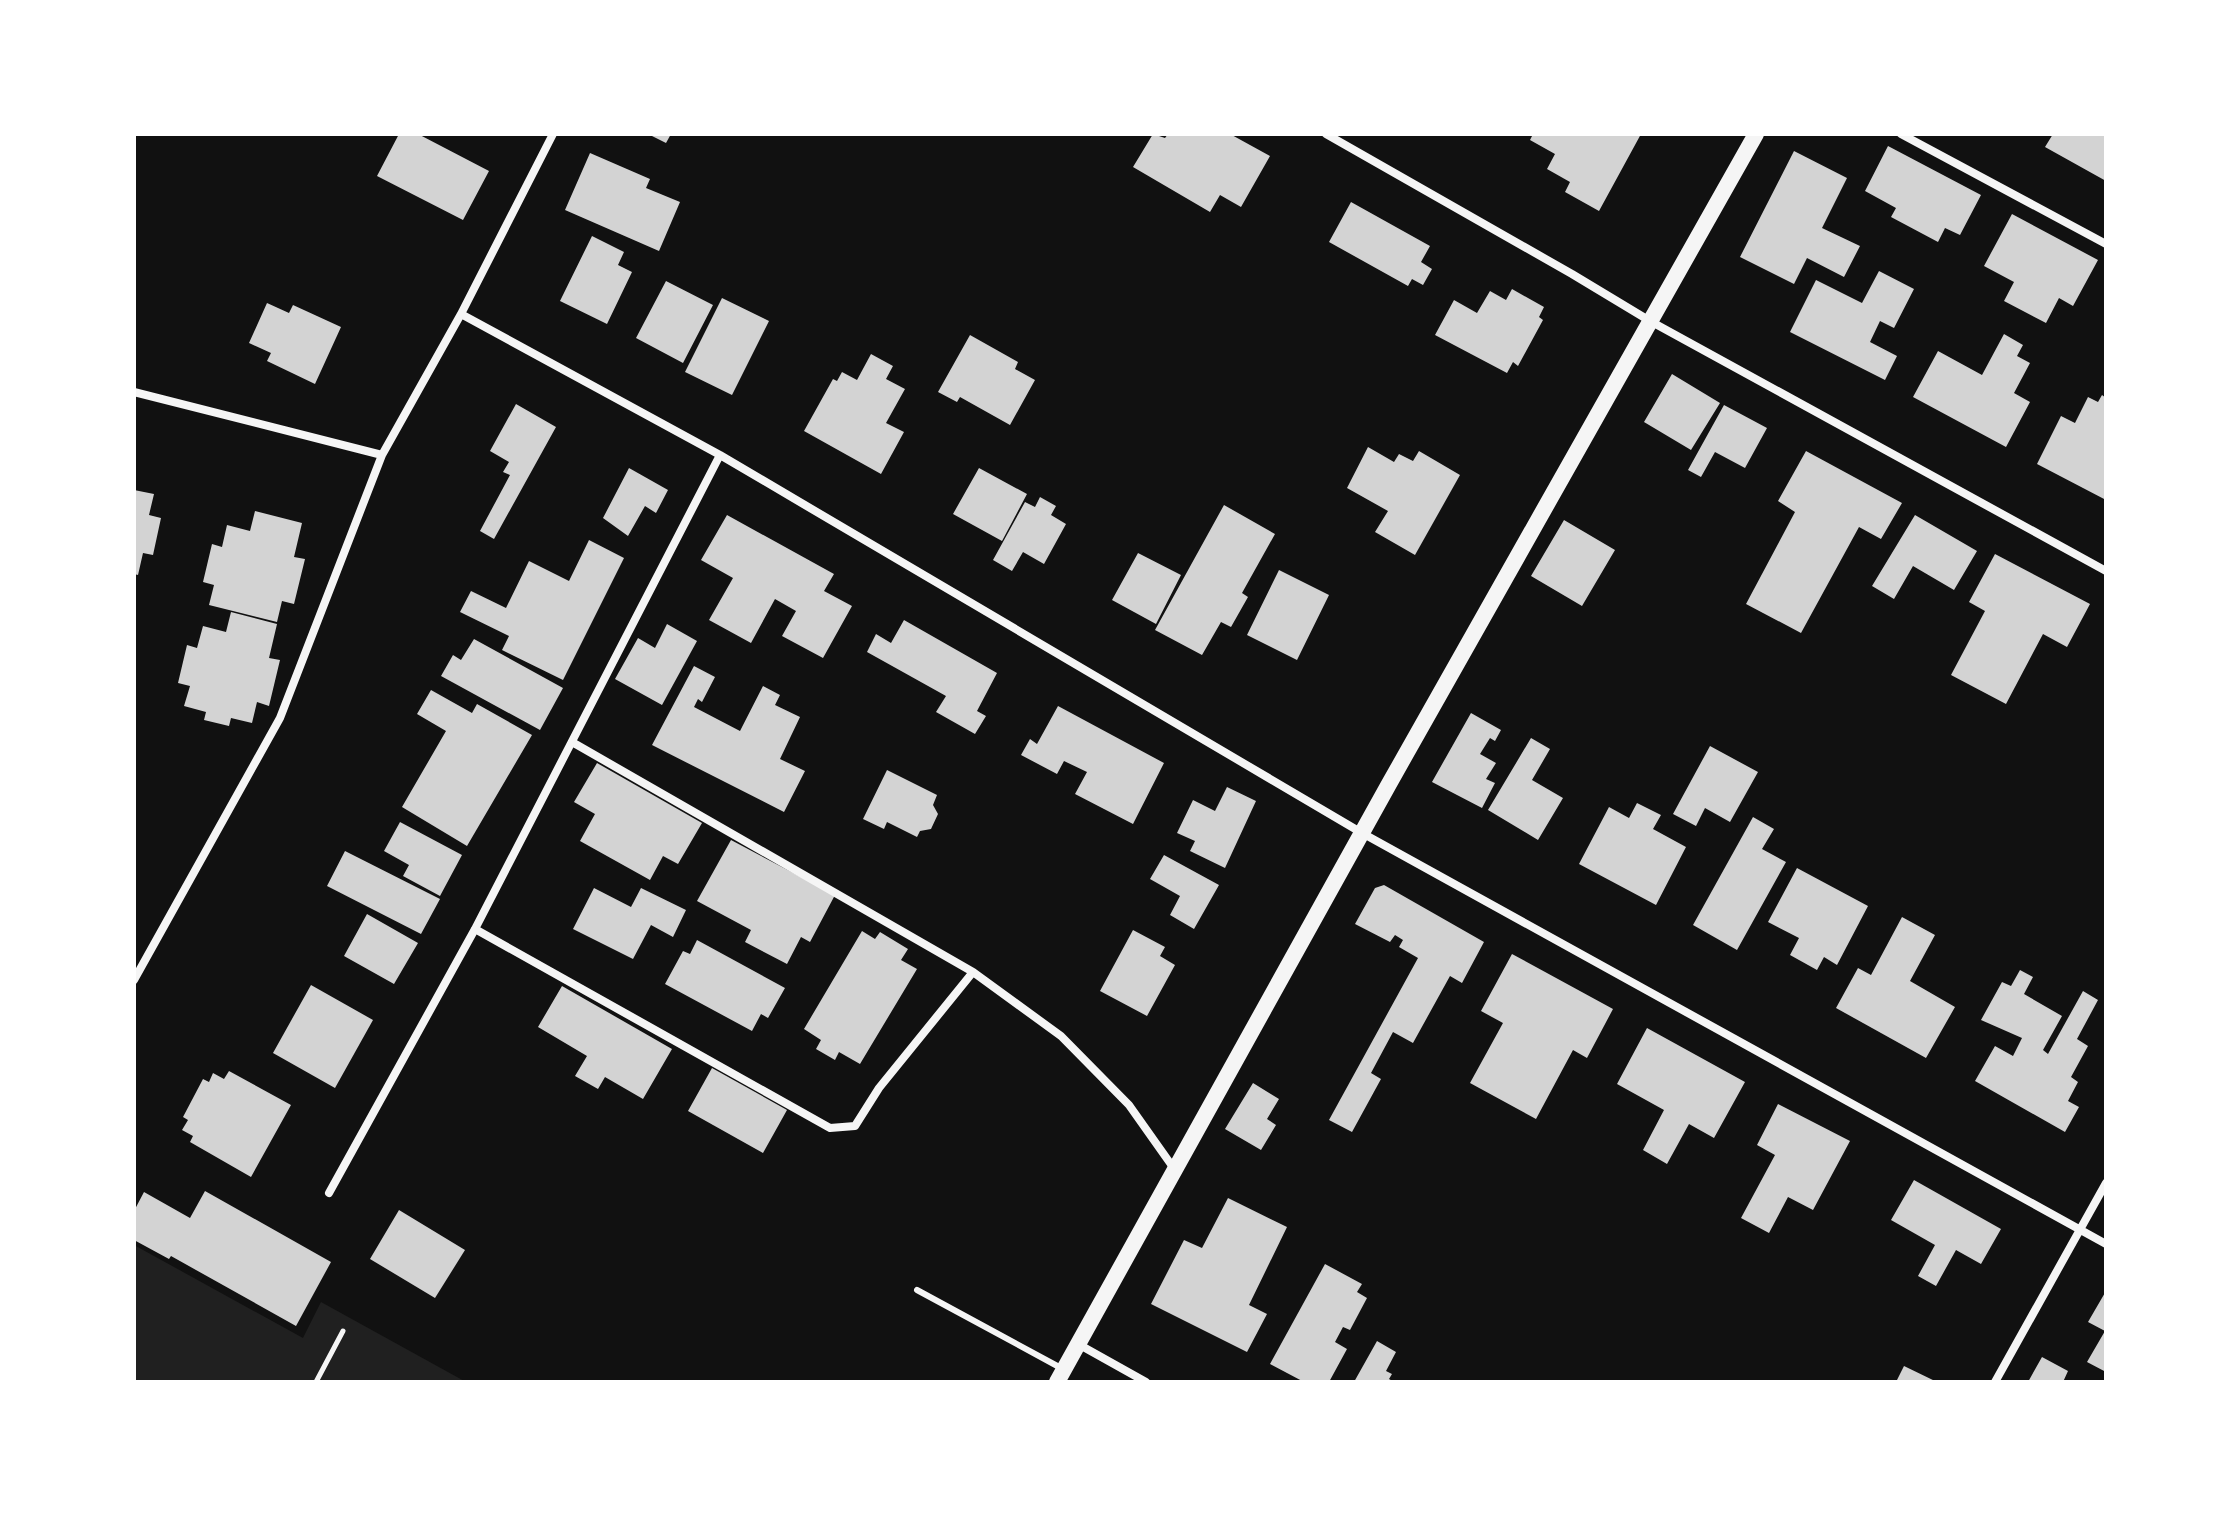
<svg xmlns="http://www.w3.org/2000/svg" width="2240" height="1516" font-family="'Asap Condensed',sans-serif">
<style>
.green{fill:#202020}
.building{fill:#d3d3d3}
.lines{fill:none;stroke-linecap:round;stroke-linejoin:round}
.path{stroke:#f5f5f5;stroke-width:5}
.service{stroke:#f5f5f5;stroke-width:6}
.minor{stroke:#f5f5f5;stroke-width:8}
.secondary{stroke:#f5f5f5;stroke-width:16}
</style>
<rect width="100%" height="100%" fill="#111"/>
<path class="green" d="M134,1245l169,93 18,-36 145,80h-332z"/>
<path class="building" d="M399,134h19l71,37 -26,49 -86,-44z
M648,134h23l-5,9z
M1153,134l12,4 3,-4h62l40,22 -29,51 -21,-12 -10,17 -77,-45z
M1533,134h108l-42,77 -34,-19 5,-10 -23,-13 8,-15 -25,-14z
M2053,134h53v47l-61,-34z
M1888,146l93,49 -21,40 -15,-7 -7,14 -47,-25 5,-9 -31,-17z
M1794,151l53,27 -25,50 38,18 -16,31 -37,-19 -13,26 -54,-27z
M590,153l60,26 -4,9 34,14 -21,49 -94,-41z
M1351,202l79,44 -9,16 11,7 -9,16 -11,-6 -4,7 -79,-44z
M2012,214l86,46 -25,46 -14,-8 -13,25 -42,-22 10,-19 -30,-16z
M592,236l32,16 -6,13 14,7 -25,52 -47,-23z
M1879,271l35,18 -20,39 -14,-7 -10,21 27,14 -12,24 -95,-48 26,-52 46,23z
M666,281l47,24 -30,58 -47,-25z
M1512,289l32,18 -5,10 4,3 -25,46 -5,-4 -6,11 -72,-38 19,-35 23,13 13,-22 16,9z
M722,298l47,23 -37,74 -47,-23z
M267,303l22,10 4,-8 48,22 -26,57 -48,-23 4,-8 -22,-10z
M2004,334l19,11 -6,11 13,7 -16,30 16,9 -24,45 -93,-50 25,-46 44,24z
M970,335l48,27 -3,7 20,11 -25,45 -50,-28 -3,5 -19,-10z
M871,354l22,12 -7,13 19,10 -19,34 18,9 -23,42 -77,-43 29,-52 4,2 5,-9 15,8z
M1672,374l48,29 -29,47 -47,-28z
M2102,395l4,3v102l-69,-36 24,-48 14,7 13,-26 10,5z
M516,404l40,23 -62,112 -14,-8 30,-56 -7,-3 6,-10 -19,-11z
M1724,405l43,23 -22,40 -30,-16 -14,25 -13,-7z
M1368,447l26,15 5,-8 14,7 6,-10 41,24 -45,80 -40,-23 13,-21 -41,-23z
M1806,451l96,52 -21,36 -22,-12 -58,106 -55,-29 49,-92 -17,-11z
M629,468l39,22 -12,23 -11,-7 -17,30 -25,-18z
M979,468l48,26 -25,47 -49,-27z
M134,490l20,4 -5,21 12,3 -8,37 -10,-2 -5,22 -4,-1z
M1040,497l16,9 -5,9 15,9 -22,40 -21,-12 -11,19 -19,-11 32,-58 10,5z
M1224,505l51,29 -33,59 6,4 -17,30 -10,-5 -19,33 -47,-25z
M255,511l47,12 -8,34 11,2 -11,45 -12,-3 -5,21 -68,-17 5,-20 -11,-3 9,-38 10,3 5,-22 23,6z
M727,515l107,59 -10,17 28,15 -29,52 -41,-22 14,-25 -21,-12 -24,44 -42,-23 24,-42 -32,-18z
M1915,515l62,36 -23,39 -41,-24 -19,33 -22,-13z
M1564,520l51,30 -33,56 -51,-30z
M589,540l35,18 -61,122 -61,-30 7,-14 -49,-24 11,-21 35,17 23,-47 40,20z
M1138,553l43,22 -25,49 -44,-24z
M1995,554l95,50 -23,43 -24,-13 -37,70 -55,-29 34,-64 -16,-9z
M1279,570l50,25 -32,65 -50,-25z
M231,612l46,12 -8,34 11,2 -11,46 -12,-4 -5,21 -21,-5 -2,8 -25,-6 2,-8 -22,-6 6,-20 -12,-3 9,-38 10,3 6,-22 23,6z
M904,620l93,53 -20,38 9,5 -11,18 -39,-22 10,-16 -79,-44 9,-18 15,9z
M667,624l30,17 -35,64 -47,-26 23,-41 17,10z
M474,639l89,49 -23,42 -99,-54 12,-21 8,5z
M694,666l21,11 -13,25 -4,-3 -4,8 46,24 23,-45 17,9 -5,10 25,12 -20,42 25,12 -21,41 -132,-67z
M431,690l41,23 5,-9 55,31 -65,111 -65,-39 44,-76 -29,-17z
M1058,706l106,57 -31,61 -58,-30 12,-22 -23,-11 -7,13 -36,-19 9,-16 7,5z
M1471,713l30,17 -6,11 -5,-3 -10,16 16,9 -10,16 9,4 -13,25 -50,-26z
M1531,738l19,11 -18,31 31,18 -25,42 -50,-30z
M1710,746l48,26 -28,50 -25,-14 -9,18 -23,-12z
M597,763l105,60 -24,41 -15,-8 -13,24 -70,-39 15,-27 -21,-12z
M887,770l50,25 -4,10 5,9 -7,15 -11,2 -3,6 -30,-15 -3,7 -21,-10z
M1227,787l29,14 -31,67 -35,-17 5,-10 -18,-8 16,-33 22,11z
M1637,803l24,12 -8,14 33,18 -30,58 -77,-41 30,-57 20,11z
M1753,817l21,12 -12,20 24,13 -49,88 -44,-25z
M400,822l62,33 -22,41 -37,-20 6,-11 -25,-14z
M731,840l104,55 -25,47 -9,-5 -14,27 -42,-22 6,-12 -54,-29z
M345,851l95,48 -19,35 -94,-48z
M1164,855l55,30 -25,44 -24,-14 10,-19 -30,-17z
M1797,868l71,38 -31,59 -13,-8 -7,13 -27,-15 9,-17 -31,-16z
M1384,885l100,57 -22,41 -12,-7 -37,67 -20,-11 -22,41 10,6 -29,53 -23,-12 89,-162 -19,-11 4,-7 -8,-5 -5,7 -35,-18 20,-36z
M594,888l37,19 10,-19 45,22 -13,27 -22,-12 -18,34 -60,-30z
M367,914l51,29 -24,41 -50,-28z
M1902,917l33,18 -25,46 45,26 -29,51 -90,-50 22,-40 13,7z
M1133,930l32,17 -5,9 15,9 -28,51 -47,-25z
M862,931l13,8 5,-7 28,17 -7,11 16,9 -57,95 -21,-12 -4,8 -19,-11 5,-9 -17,-11z
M697,940l88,48 -17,30 -7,-4 -9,17 -87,-47 18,-33 7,3z
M1512,954l101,55 -26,49 -14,-8 -37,69 -66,-36 33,-60 -22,-12z
M2020,970l13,7 -9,17 38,22 -19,34 5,4 35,-63 15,9 -21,39 11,7 -17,31 7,5 -10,19 11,6 -14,25 -90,-51 20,-35 18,10 9,-18 -41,-18 21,-38 9,4z
M311,985l62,35 -38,68 -62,-35z
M562,986l110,63 -29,50 -38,-22 -7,12 -23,-13 12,-20 -49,-29z
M1647,1028l98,54 -31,56 -25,-14 -22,40 -24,-14 21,-40 -47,-26z
M712,1068l75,42 -24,43 -75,-42z
M229,1071l62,34 -40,72 -61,-35 3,-6 -11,-6 6,-10 -5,-3 20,-38 6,3 4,-9 11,6z
M1253,1083l26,16 -12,20 9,6 -15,25 -36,-21z
M1778,1104l72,37 -37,69 -25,-13 -19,36 -28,-15 34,-63 -18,-10z
M1914,1180l87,49 -20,35 -25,-14 -20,36 -18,-10 17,-31 -44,-25z
M205,1191l126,71 -35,64 -125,-70 -2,3 -35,-19v-29l10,-19 46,26z
M1228,1198l59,29 -38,78 18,9 -20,38 -96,-48 33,-64 18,8z
M399,1210l66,40 -30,48 -65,-39z
M1325,1264l37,20 -5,8 10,6 -17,32 -7,-3 -8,15 12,7 -18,33h-25l-34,-18z
M2106,1291v81l-19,-10 18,-31 -17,-9z
M1377,1341l19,11 -10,19 6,3 -3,5 5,3h-40z
M2042,1357l26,14 -5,11h-35z
M1904,1366l33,16h-41z"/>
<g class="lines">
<path class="path" d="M316,1382l27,-51"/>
<path class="service" d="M917,1290l144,78"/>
<path class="minor" d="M1326,134l246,140 78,47 456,250
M1901,134l205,110
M461,314l259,141 642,378 744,411
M134,392l248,63
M572,742l401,230 88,64 68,69 46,65
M475,929l355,199 25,-2 24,-38 94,-116
M134,980l146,-262 102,-263 79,-141 92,-180
M329,1193l146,-264 245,-474
M1078,1344l68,38
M1995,1382l111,-199"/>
<path class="secondary" d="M1057,1382l332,-598 367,-650"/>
</g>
<rect width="2240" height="1516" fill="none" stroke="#ffffff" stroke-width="272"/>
</svg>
